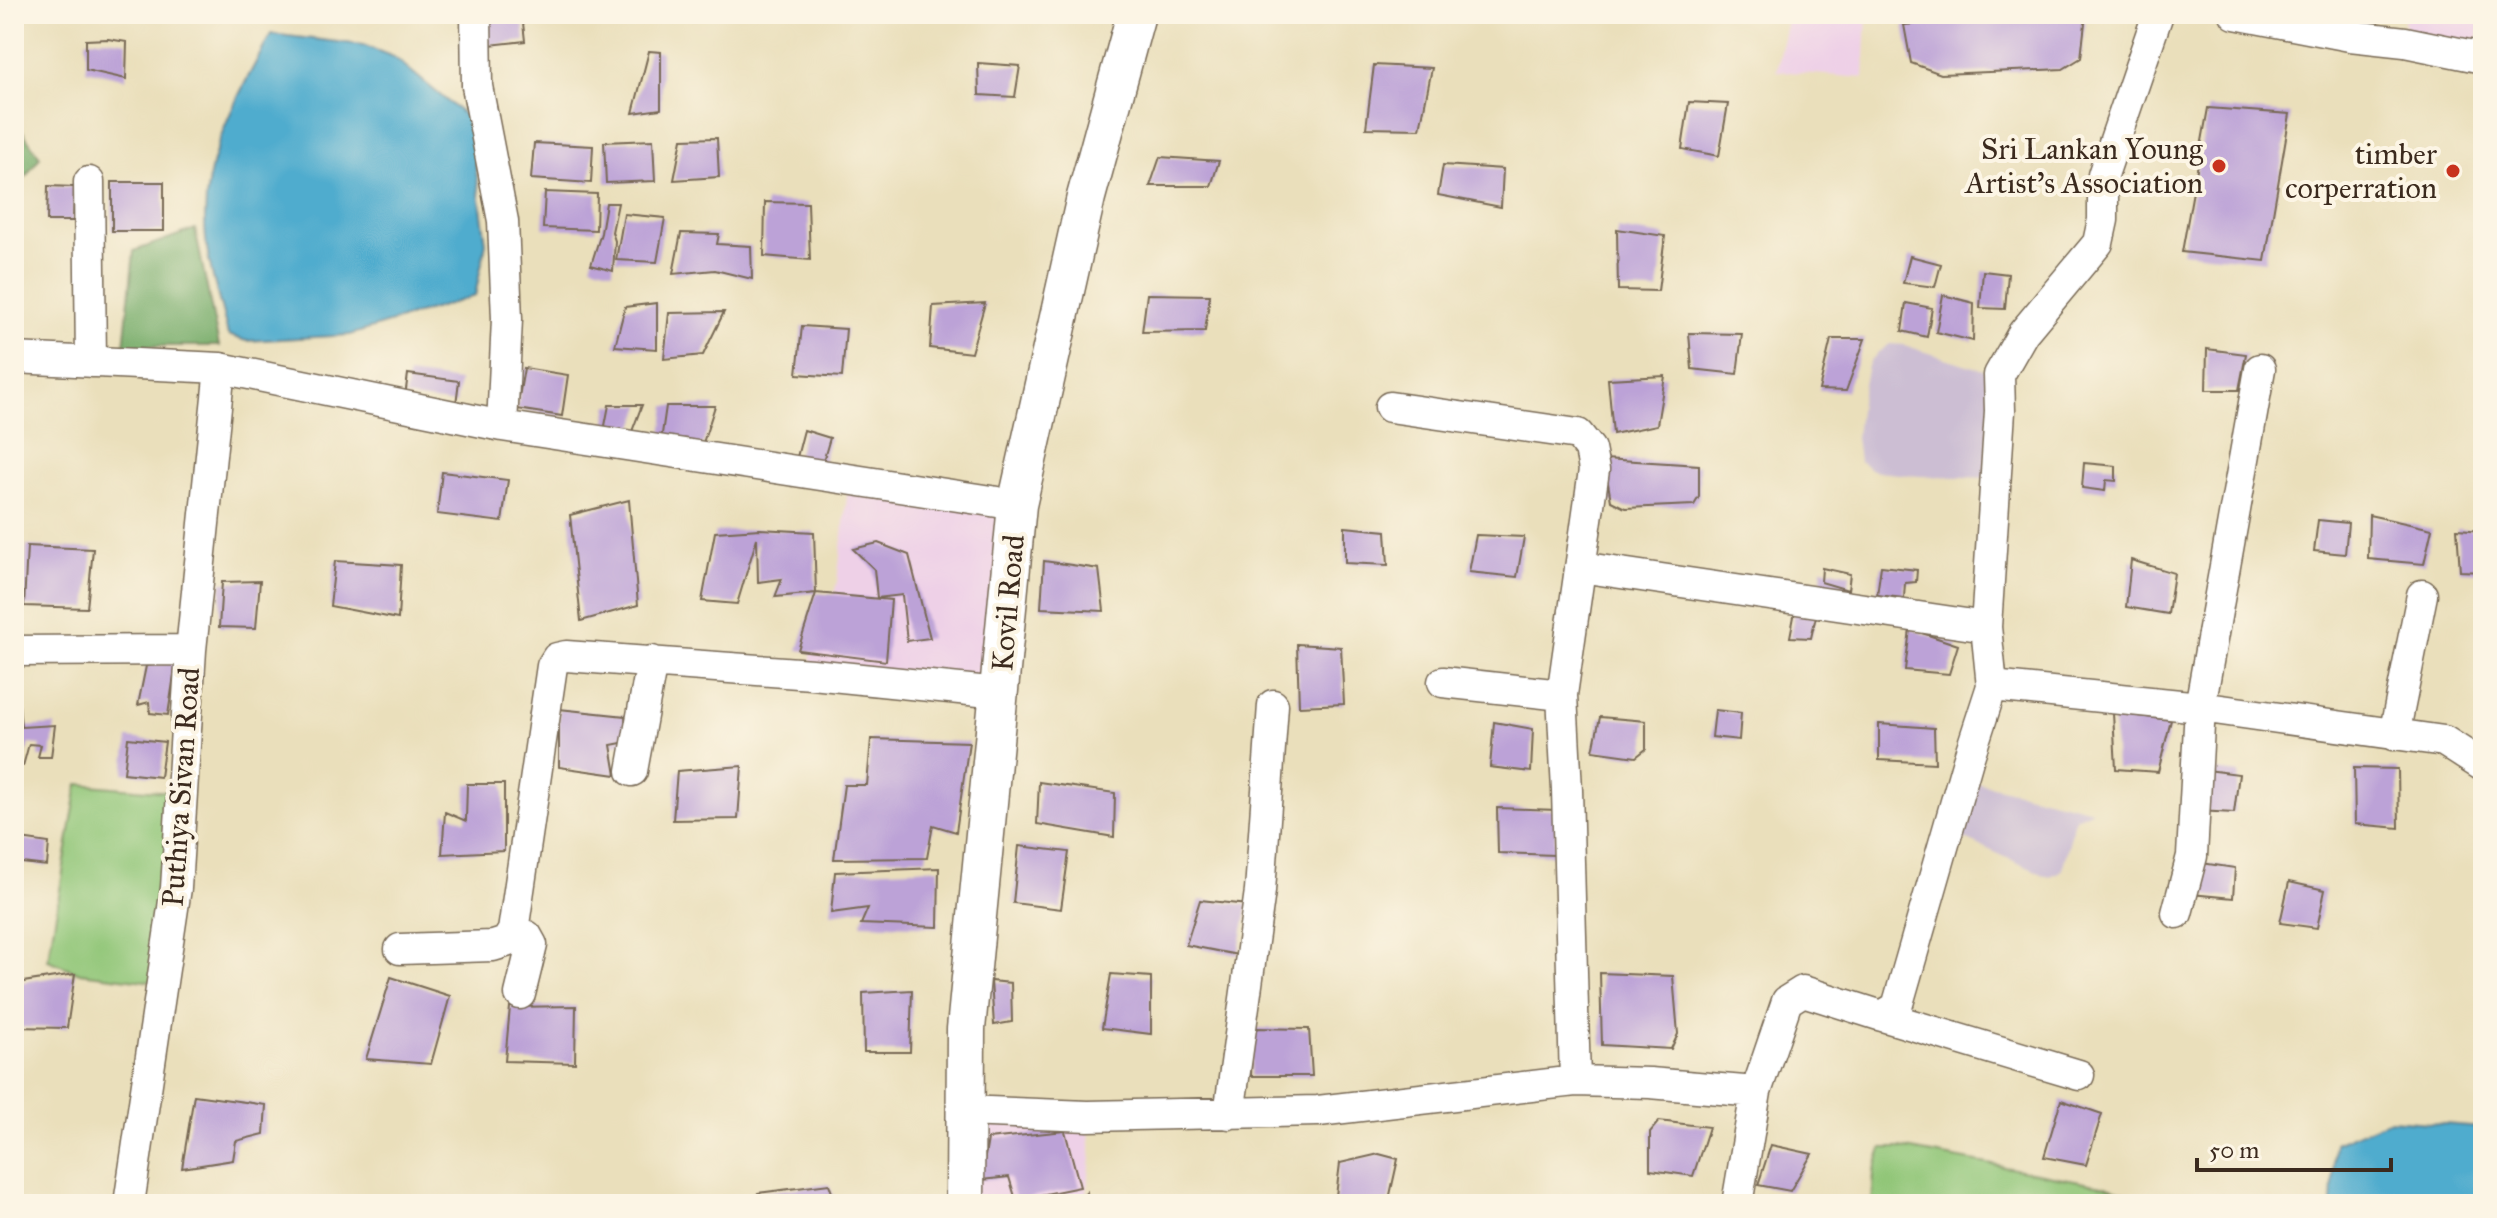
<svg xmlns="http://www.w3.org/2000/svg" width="2497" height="1218" font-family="'IM FELL Great Primer',serif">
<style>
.built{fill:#eed0e7}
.industrial{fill:#ccbed3}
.green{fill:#91c678;stroke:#66784b;stroke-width:2}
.forest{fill:#74ab68;stroke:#586a43;stroke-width:2}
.water{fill:#4facce;stroke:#456b76;stroke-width:2}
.building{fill:#bca2d7}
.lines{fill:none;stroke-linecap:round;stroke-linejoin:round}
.minor-casing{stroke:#786955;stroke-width:33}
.tertiary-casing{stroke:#786955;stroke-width:41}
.minor{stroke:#fff;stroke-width:30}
.tertiary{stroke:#fff;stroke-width:38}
.poi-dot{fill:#c8321e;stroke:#fcf5e5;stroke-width:3}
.labels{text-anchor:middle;stroke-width:8;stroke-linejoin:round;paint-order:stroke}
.poi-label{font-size:30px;fill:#3b2a1e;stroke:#fcf5e5;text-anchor:end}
.street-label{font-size:30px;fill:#3b2a1e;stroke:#fcf5e5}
</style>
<rect width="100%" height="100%" fill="#fcf5e5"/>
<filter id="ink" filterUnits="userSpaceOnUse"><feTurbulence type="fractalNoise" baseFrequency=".0125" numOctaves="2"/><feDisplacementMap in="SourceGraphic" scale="16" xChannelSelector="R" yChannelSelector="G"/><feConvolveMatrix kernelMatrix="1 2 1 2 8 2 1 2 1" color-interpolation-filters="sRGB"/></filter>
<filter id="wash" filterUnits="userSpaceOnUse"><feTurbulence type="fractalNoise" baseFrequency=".006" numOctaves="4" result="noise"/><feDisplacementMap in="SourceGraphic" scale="32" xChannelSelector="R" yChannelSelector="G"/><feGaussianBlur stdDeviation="1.8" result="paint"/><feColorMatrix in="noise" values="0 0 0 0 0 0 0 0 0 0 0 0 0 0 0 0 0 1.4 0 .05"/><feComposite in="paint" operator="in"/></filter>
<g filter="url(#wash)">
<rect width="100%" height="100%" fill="#eadfbb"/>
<path class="built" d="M1788,14h79l-3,64 -87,-7z
M2404,14h79l-9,43 -69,-15z
M849,480l168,25 -18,188 -188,-29v-17l22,-49 4,-16z
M964,1111l124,5 3,42 -4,34 -9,9 -11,3h-102z"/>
<path class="industrial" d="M1890,344l14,1 95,30 -3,103 -77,-2 -31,-3 -16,-3 -13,-9 -3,-24 4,-35 8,-36 9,-13z
M1963,779l129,31 -17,9 -13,51 -13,7 -81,-37 -25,3z"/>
<path class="green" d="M78,784l103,9 -20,190 -81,-10 -32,-13z
M1882,1148h18l202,37 60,19h-290l2,-31z"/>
<path class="forest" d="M14,119l26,38 -19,26 -7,-3z
M195,229l24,117h-95l10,-95z"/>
<path class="water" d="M271,34l92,11 31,12 75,62 17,124 -11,53 -125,39 -104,6 -18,-6c-7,-31 -19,-64 -22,-95 -8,-78 30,-140 65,-206z
M2390,1120l93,7v77h-151l3,-61z"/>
<g id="blocks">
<path class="building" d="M477,14h45l3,27 -44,5z
M2026,14h60l-5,44 -18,11 -122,5 -30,-11 -7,-38z
M108,39l19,3 -1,37 -40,-9v-30z
M649,51l12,1v57l-28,4z
M978,63l42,3 -5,31 -36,-2z
M1374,65l58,3 -12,61 -54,-1z
M1689,102l39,2 -9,52 -37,-7z
M2208,108l82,6 -25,147 -83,-9z
M717,138l2,39 -45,3 8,-41z
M653,140l2,41 -49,2 -2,-41z
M534,143l59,3 -2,37 -60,-4z
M1160,157l59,4 -8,25h-61z
M1443,165l60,4 -2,38 -63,-12z
M112,182h52v49h-52z
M48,186l26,1 -1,34h-26z
M545,192l52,2 -1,36 -53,-2z
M765,202l43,1 2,57 -46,-4z
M606,203h12l-6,29 3,9 -2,30 -22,-6 10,-32z
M624,214l41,4 -8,44 -41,-2z
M1617,229l48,7 -7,55 -40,-1z
M681,233l38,1 -2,10 34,2 1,33 -37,-9 -42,4z
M1910,256l31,8 -6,23 -32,-4z
M1983,271l25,3 -3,35 -25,-1z
M1147,294l63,1 -5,36 -63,1z
M1943,295l31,8 -1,38 -37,-9z
M657,303v46l-42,-3 10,-39z
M985,303l-14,50 -41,-5 3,-42z
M1906,303l26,5 -5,29 -25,-6z
M724,312l-21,43 -39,4 5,-46z
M802,326l44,3 -4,48 -45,-3z
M1689,333l53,1 -5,40 -45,-5z
M1831,339h34l-19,52 -27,-1z
M2207,349l39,5 -7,36h-33z
M524,368l44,7 -6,41 -45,-7z
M408,374l51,7 -3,23 -51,-7z
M1665,376l-8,49 -44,9 -5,-55z
M609,405h33l-11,29 -27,-3z
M666,406h49l-13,40 -41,-5z
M804,430l26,8 -8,27 -25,-8z
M1604,459l95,6v32l-5,8 -69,3 -14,-7z
M2084,463l32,3v15l-10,-1 -1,11 -23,-3z
M442,472l66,8 -6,42 -65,-8z
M629,500l9,105 -57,16 -11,-106z
M2369,515l63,14 -8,35 -56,-5z
M2318,520l30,3 -3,31 -31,-3z
M1345,527l41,4 2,34 -43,-2z
M760,529l54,3 2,61 -41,4 7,-18 -24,3 -1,-44 -20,66 -35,-3 13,-69z
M2457,529l26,2v41l-23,-1z
M1476,535l48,2 -7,40 -48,-5z
M878,543l31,12 21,83 -23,3 -5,-46 -25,3 -3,-29 -21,-20z
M27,546l66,3 -6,59 -63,-2z
M2131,560l43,13 -6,41 -42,-7z
M335,561l66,4 -3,54 -68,-13z
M1044,561l55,8 5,42 -63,-3z
M1881,566l36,4 -1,12 -11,1 -1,15 -27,-3z
M1822,568l28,6 -2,16 -27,-8z
M260,581l-4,47 -37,-1 3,-45z
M816,593l75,7 -5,61 -88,-11z
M1795,611l22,1 -6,26 -21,-1z
M1910,629l48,16 -9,29 -44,-4z
M1297,644l44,3 3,57 -45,2z
M176,662l-8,53 -18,-2 -1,-11 -11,3 8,-39z
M19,704l2,23 34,-2 -4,32h-13l3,-12 -12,-1 -6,22 -9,-1v-60z
M559,709l66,7 2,26 -16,3 5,30 -57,-8z
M1715,710l26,3 -2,27 -27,-3z
M2113,713l58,7 -13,52 -42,-3z
M1600,717l46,4v28l-10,8 -43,-6z
M1494,722l39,7 -2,43 -41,-5z
M1879,724l55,4 1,35 -56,-3z
M128,738l37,4 -5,35 -36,-4z
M871,739l98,3 -13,90 -23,-7 -6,33 -93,1 10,-74h23z
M742,766l-4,53 -65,1 4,-49z
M2354,768l44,1 1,59 -44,-4z
M2207,770l32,4 -5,39 -36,-2z
M1039,782l76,11 -1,44 -77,-13z
M467,784h37v67l-62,3 3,-42 21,9z
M1497,808l60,2 -3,45 -56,-2z
M14,838l35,5 -2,23 -33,-4z
M1019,846l50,6 -8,57 -48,-6z
M2195,862l40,6 -2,30 -42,-4z
M939,868l-1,59 -77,-3 7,-16 -37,5 4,-41z
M2289,882l36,8 -8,38 -37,-5z
M1200,900l48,5 -10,50 -52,-10z
M1600,973l73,3 5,58 -7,15 -69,-4z
M75,974l-8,54 -53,-1v-28l3,-16z
M1111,974l40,3v57l-49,-6z
M391,977l59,19 -19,68 -65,-5z
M991,981l20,2 1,39 -18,3z
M912,990l-2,62h-46l-1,-59z
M576,1006l-1,57 -70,-2 5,-54z
M1253,1028l56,1 3,47h-61z
M194,1095l72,10 -2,29 -28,7 -3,19 -51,8z
M2061,1100l41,14 -16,51 -42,-8z
M1659,1121l50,6 -16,49 -43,-6v-38z
M1065,1131l15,56 -64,13 -7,-23 -28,3 7,-41z
M1771,1145l41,9 -22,37 -32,-6z
M1379,1154l19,5 -10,45h-53l5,-41z
M829,1184l7,20h-82l4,-11z
M1087,1192l1,12h-96v-2l91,-6z"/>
</g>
</g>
<g filter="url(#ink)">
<use href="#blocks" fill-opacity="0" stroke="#786955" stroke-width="2"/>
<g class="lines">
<g class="minor-casing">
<path id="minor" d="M476,14l1,72 26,135 4,98 -5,107
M2235,14l115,22 55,6 78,16
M89,182l2,180
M14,358l206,10 282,58 515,79
M1390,407l188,27 12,15 4,21 -32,225 5,95 8,291
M1580,567l406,60
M14,651l177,-1
M1443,682l119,13
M1992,686l208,21 244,34 39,25
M2394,735l28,-140
M632,771l20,-110
M2177,913l15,-57 8,-149 60,-338
M513,931l14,5 5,9 -12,49
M400,949l93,-3 13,-4 7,-11 39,-265 5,-8 9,-2 246,18 187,19
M1882,1016l197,59
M964,1111l124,5 230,-5 257,-30 75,2 106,9
M1229,1114l31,-223 13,-186
M129,1204l47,-316 15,-238 29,-282
M1737,1204l19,-112 31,-91 16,-10 79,25 15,-9 71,-247 24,-74 -6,-59 14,-216 -1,-36 24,-42 75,-90 5,-23v-45l55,-161"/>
</g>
<g class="tertiary-casing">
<path id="tertiary" d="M965,1204l1,-175 51,-524 69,-308 50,-183"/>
</g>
<use href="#minor" class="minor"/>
<use href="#tertiary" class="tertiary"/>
</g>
</g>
<g class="poi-dot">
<circle cx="2219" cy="166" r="8"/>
<circle cx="2453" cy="171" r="8"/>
</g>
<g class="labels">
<g class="poi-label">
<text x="2203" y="159">Sri Lankan Young<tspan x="2203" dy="34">Artist's Association</tspan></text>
<text x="2437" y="164">timber<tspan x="2437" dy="34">corperration</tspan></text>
</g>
<g class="street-label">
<text transform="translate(1008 603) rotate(-85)" y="10">Kovil Road</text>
<text transform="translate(181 787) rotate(-86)" y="10">Puthiya Sivan Road</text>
</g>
</g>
<rect width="2497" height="1218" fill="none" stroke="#fcf5e5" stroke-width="48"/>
<path d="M2197 1158v12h194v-12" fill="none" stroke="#3b2a1e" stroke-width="4"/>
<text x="2209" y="1158" font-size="24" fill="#3b2a1e" stroke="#fcf5e5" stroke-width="6" paint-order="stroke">50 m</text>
</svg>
